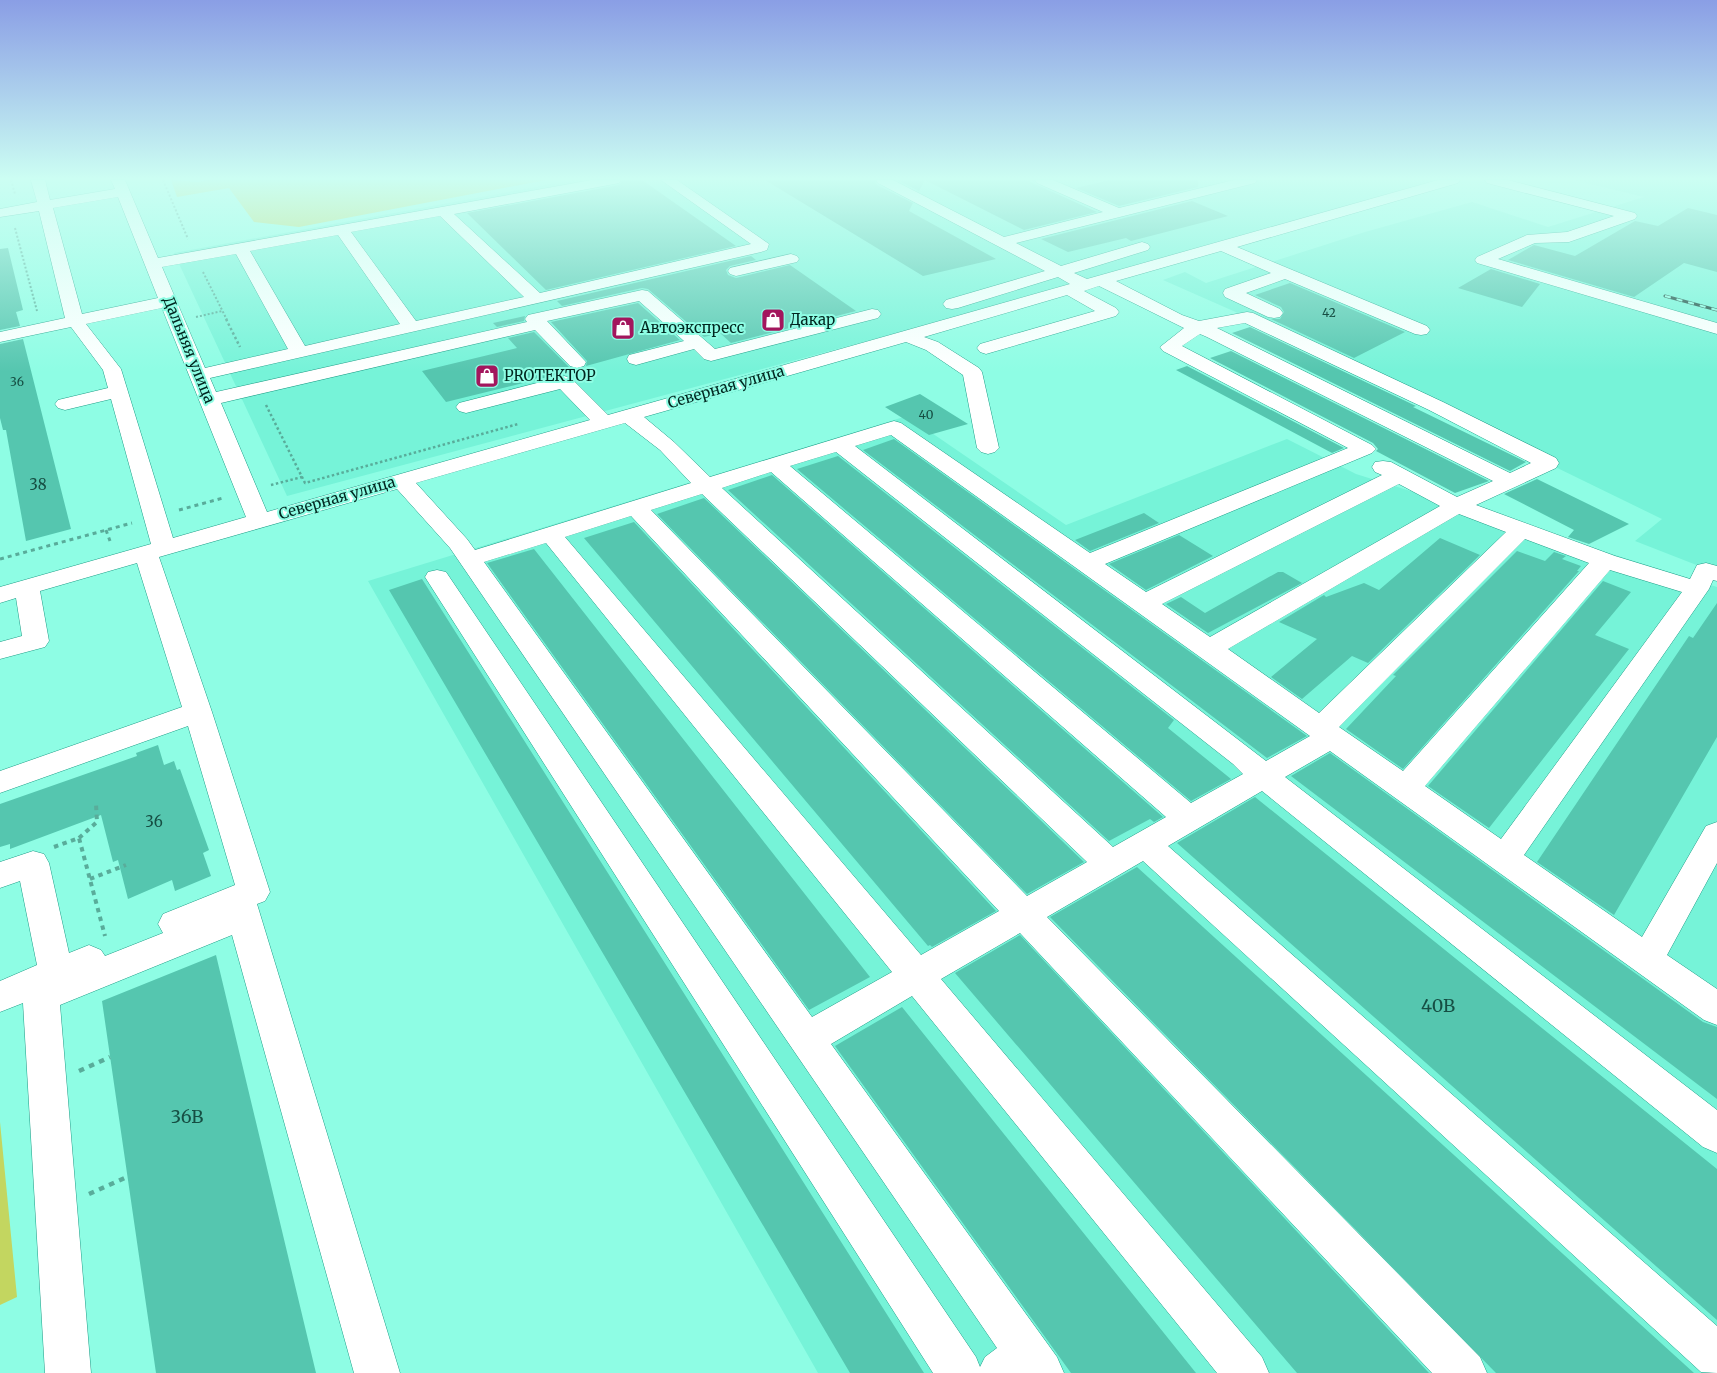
<svg xmlns="http://www.w3.org/2000/svg" width="1717" height="1373" font-family="Merriweather,serif">
<style>
.built{fill:#76f3d8}
.green{fill:#c3d660}
.building{fill:#55c6af}
.lines{fill:none;stroke-linecap:round;stroke-linejoin:round}
.minor-casing{stroke:#1e9d87;stroke-width:1}
.path-far4{stroke:#59ac9a;stroke-width:2;stroke-dasharray:2 2;stroke-linecap:butt}
.path-far3{stroke:#59ac9a;stroke-width:2.5;stroke-dasharray:2.5 2.5;stroke-linecap:butt}
.path-far2{stroke:#59ac9a;stroke-width:3;stroke-dasharray:4 4;stroke-linecap:butt}
.path-far1{stroke:#59ac9a;stroke-width:4;stroke-dasharray:4.5 4.5;stroke-linecap:butt}
.path{stroke:#59ac9a;stroke-width:4.5;stroke-dasharray:5.5 5.5;stroke-linecap:butt}
.minor{fill:#fff;fill-rule:evenodd}
.rail-casing{stroke:#16463d;stroke-width:3}
.rail{stroke:#8efde4;stroke-width:2;stroke-dasharray:6;stroke-linecap:butt}
.labels{text-anchor:middle;stroke-width:4;stroke-linejoin:round;paint-order:stroke}
.far-number-label{font-size:12px;fill:#164e43}
.far-poi-label{font-size:15px;fill:#01261f;stroke:#8efde4;text-anchor:start}
.far-street-label{font-size:15px;fill:#01261f;stroke:#8efde4}
.number-label{font-size:15px;fill:#164e43}
.near-number-label{font-size:18px;fill:#164e43}
</style>
<rect width="100%" height="100%" fill="#8efde4"/>
<path class="built" d="M574,180h863l-484,138 -666,178 -113,-243z
M1574,180h143v393l-82,-32 27,-22 -415,-202 -84,-37 22,-8 21,11 159,-51 107,-30 76,25 96,-30z
M907,416l159,109 221,-86 69,35 361,113v786h-899l-450,-792z"/>
<path class="green" d="M171,180l27,2 10,-2h338l-247,47 -45,-5 -25,-34 -52,9z
M0,1122l17,175 -17,8z"/>
<path class="building" d="M623,180h19l94,66 -190,44 -79,-77 152,-28z
M765,180h109l3,5 36,18 -4,8 87,48 -73,17z
M897,180h129l71,32 -73,18 -99,-50 -6,11z
M1110,180h88v7l-79,19 -43,-18z
M1192,201l36,15 -97,25 -5,-3 -58,14 -27,-13z
M1688,208l29,7v57l-33,-9 -50,34 -126,-37 26,-15 41,11 60,-35 23,5z
M8,248l15,62 -7,2 4,14 -20,4v-81z
M751,256l5,4 -26,6 -4,4 2,5 8,3 54,-13 66,46 -125,32 -11,-10 -16,4 -56,-48 -6,-1 -80,18 -5,-5z
M1491,269l49,15 -18,23 -64,-19z
M1290,283l115,49 -51,26 -83,-39h9l4,-7 -3,-5 -26,-12z
M638,303l42,37 -94,26 1,-5 -36,-39z
M525,316l-1,5 -27,6 -4,-4z
M1250,327l166,79 -3,1 113,55 -16,9 -278,-138z
M534,332l35,35 7,3 -130,32 -24,-31 95,-23 -9,-10z
M23,339l48,190 -45,12 -20,-111h-3l-3,-12v-74z
M1231,351l258,130 -34,12 -79,-42 2,-2 -5,-6 -163,-85z
M1187,366l157,82 -12,5 -156,-83z
M920,394l48,30 -39,11 -44,-28z
M894,439l413,297 -40,22 -404,-308z
M838,456l336,264 -6,8 63,51 -40,22 -394,-332z
M772,475l391,342 -9,5 -4,-3 -41,22 -381,-351z
M1537,479l92,45 -40,20 -21,-7 6,-7 -70,-36z
M704,498l380,364 -57,32 -370,-380z
M1144,513l15,10 -69,28 -15,-11z
M634,522l362,389 -64,36 -2,-2 -2,1 -344,-408z
M1179,535l34,21 -67,34 -37,-26z
M1440,538l40,17 -112,108 -16,-7 -50,43 -31,-22 46,-38 -38,-17 45,-27 2,2 38,-14 15,7z
M534,549l336,428 -61,33 -322,-447z
M1517,551l28,10 9,-9 12,4 -4,3 19,7 -4,5h2l-176,198 -57,-40 50,-53 -3,-1z
M1278,572h5l19,11 -94,50 -42,-29 15,-7 24,16z
M422,579l502,794h-74l-461,-783z
M1603,581l28,11 -36,43 34,14 -140,179 -61,-42z
M1717,603v134l-103,178 -77,-53 152,-226 4,2z
M158,745l6,20 10,-4 3,9 3,-1 29,81 -6,3 8,23 -36,15 -3,-11 -44,19 -10,-39 -5,2 -12,-47 -91,34v-5l-10,3v-43l137,-48 -1,-3z
M1330,753l373,269 14,5v72l-426,-323z
M1255,797l462,372v151l-540,-477z
M1137,867l557,506h-198l-446,-456z
M1020,935l409,438h-132l-342,-400z
M216,955l100,418h-160l-54,-372z
M902,1007l294,366h-125l-236,-327z"/>
<g class="lines">
<g class="minor-casing">
<path id="minor" d="M31,180h14l5,20 65,-11 -4,-9h14l33,78 434,-78h29l-2,3 -5,1 -160,30 86,79 211,-49 -90,-64h16l92,64 -2,6 -6,2 -551,126 6,14 311,-70 -2,-3 3,-4 114,-25 6,1 67,58 157,-40 6,1 3,4 -3,4 -167,43 -7,-2 -10,-10 -58,16 -7,-2 -2,-4 2,-4 55,-14 -45,-40 -92,20 39,41 -2,4 -7,2 -7,-2 -35,-36 -314,73 46,109 323,-92 -30,-31 -94,24 -7,-2 -3,-4 3,-4 105,-27 7,2 37,37 462,-131 -12,-7 -100,31 -6,1 -6,-1 -3,-4 3,-4 99,-29 -167,-88 -2,-3h17l111,57 99,-25 -66,-29 -2,-3h18l66,28 115,-28h23l-2,3 -239,60 45,23 81,-24 6,2 2,3 -2,3 -74,23 13,6 351,-99h22l-2,3 -221,64 190,79 3,4 -3,4 -6,1 -6,-1 -130,-55 -39,14 34,16 3,4 -3,4 -6,1 -6,-1 -43,-20 -2,-4 2,-4 46,-16 -50,-22 -105,30 66,34 17,6 48,-9 6,1 190,89 113,56 3,5 -3,5 -80,37 139,51 75,23 7,-14 9,-2 11,3v15l-4,-1 -4,9 -185,266 118,82 64,-111 11,-4v41l-50,92 50,34v36l-13,-5 -374,-269 -45,26 432,333v43l-14,-6 -441,-356 -94,55 549,480v47l-16,-1 -558,-511 -96,56 433,440 7,16h-55l-412,-440 -79,46 321,378 7,16h-52l-305,-377 -81,48 226,313 7,16h-131l-508,-796 3,-5 9,-2 9,2 530,785 4,10 5,-10 12,-9 -547,-800 -53,-59 -238,68 53,155 58,180 -5,9 -8,3 143,469h-46l-122,-438 -172,70 31,368h-46l-22,-370 -23,9v-31l37,-16 -17,-84 -20,7v-26l33,-11 11,3 5,9 20,90 20,-8 12,5 4,6 58,-23 -5,-9 5,-10 72,-29 -47,-159 -188,67v-22l182,-64 -45,-144 -97,28 9,50 -4,6 -45,12v-17l22,-6 -6,-38 -16,5v-16l151,-43 -40,-145 -46,11 -7,-2 -3,-4 3,-4 50,-12 -5,-18 -32,-43 -71,15v-10l65,-14 -26,-107 -39,6v-8l37,-7zM118,197l40,101 -76,16 -29,-106zM440,216l84,81 -108,24 -65,-89zM338,235l62,89 -95,22 -55,-95zM236,254l52,95 -83,19 -43,-101zM1099,286l85,42 -24,19 3,4 185,97 -258,105 -189,-130 -7,-2 -7,2 -177,54 -36,-35 -30,-25 262,-75 20,8 37,25 14,73 4,4 7,2 7,-2 4,-4 -17,-76 -3,-4 -41,-26 -14,-5 143,-42 28,16 -115,33 -3,4 3,4 6,2 130,-38 3,-4 -3,-4 -32,-17zM162,308l84,209 -73,21 -52,-169 -35,-45zM1245,323l184,87 102,53 -21,10 -293,-145zM1200,334l7,3 286,144 -36,16 -66,-35 -8,-1 -8,1 -3,5 3,5 7,3 -236,117 -41,-28 267,-111 4,-4 -4,-4 -190,-99zM625,423l35,27 31,33 -216,67 -8,-11 -51,-56zM891,435l419,301 -44,25 -411,-315zM836,452l397,312 10,10 -52,29 -401,-337zM771,472l395,345 -53,30 -391,-359zM1399,484l41,22 -230,131 -48,-33zM702,494l385,368 -60,34 -376,-386zM1459,514l47,18 -187,181 -91,-64zM631,516l368,395 -78,44 -356,-418zM1525,539l64,24 -186,208 -64,-44zM546,543l346,429 -80,45 -328,-455zM1610,570l72,22 -181,247 -76,-53z
M1485,180h23l127,33 2,3 -2,3 -66,23 -34,1 -37,16 219,64v11l-240,-71 -2,-3 2,-3 50,-22 40,-3 47,-16 -127,-33z
M791,254l6,2 2,3 -2,3 -61,14 -6,-2 -2,-3 2,-3z"/>
</g>
<path class="path-far4" d="M11,180l4,14
M163,180l25,59
M15,228l22,83
M203,272l24,48
M196,317l26,-6"/>
<path class="path-far3" d="M226,319l14,28
M266,405l39,78 213,-59
M271,485l31,-8"/>
<path class="path-far2" d="M179,510l44,-12
M106,530l4,11
M0,559l132,-36"/>
<path class="path-far1" d="M79,838l18,-16 -1,-18
M54,847l25,-9 26,98
M90,879l36,-14"/>
<path class="path" d="M79,1071l31,-14
M89,1194l38,-17"/>
<use href="#minor" class="minor"/>
<g class="rail-casing">
<path id="rail" d="M1665,296l52,14"/>
</g>
<use href="#rail" class="rail"/>
</g>
<linearGradient id="sky" x2="0" y2="1"><stop stop-color="#8a9ee5"/><stop offset="0.48" stop-color="#ccfef3"/><stop offset="1" stop-color="#ccfef3" stop-opacity="0"/></linearGradient>
<rect width="1717" height="372" fill="url(#sky)"/>
<defs>
<g id="shop-square" transform="scale(1.25)"><rect x="-9" y="-9" width="18" height="18" rx="4" fill="#a3165d" stroke="#8efde4"/><path d="M-5-2.5h2.3a2.7 3.5 0 0 1 5.4 0H5L5.5 6h-11ZM-1.5-2.5h3a1.5 2.3 0 0 0-3 0Z" fill="#fff"/></g>
</defs>
<g fill-rule="evenodd">
<use href="#shop-square" x="773" y="320"/>
<use href="#shop-square" x="623" y="328"/>
<use href="#shop-square" x="487" y="376"/>
</g>
<g class="labels">
<g class="far-number-label">
<text x="1329" y="317">42</text>
<text x="17" y="386">36</text>
<text x="926" y="419">40</text>
</g>
<g class="far-poi-label">
<text x="790" y="325">Дакар</text>
<text x="640" y="333">Автоэкспресс</text>
<text x="504" y="381">PROТЕКТОР</text>
</g>
<g class="far-street-label">
<text transform="translate(189 350) rotate(68)" y="5">Дальняя улица</text>
<text transform="translate(726 387) rotate(-16)" y="5">Северная улица</text>
<text transform="translate(337 498) rotate(-16)" y="5">Северная улица</text>
</g>
<g class="number-label">
<text x="38" y="490">38</text>
<text x="154" y="827">36</text>
</g>
<g class="near-number-label">
<text x="1438" y="1012">40В</text>
<text x="187" y="1123">36B</text>
</g>
</g>
</svg>
